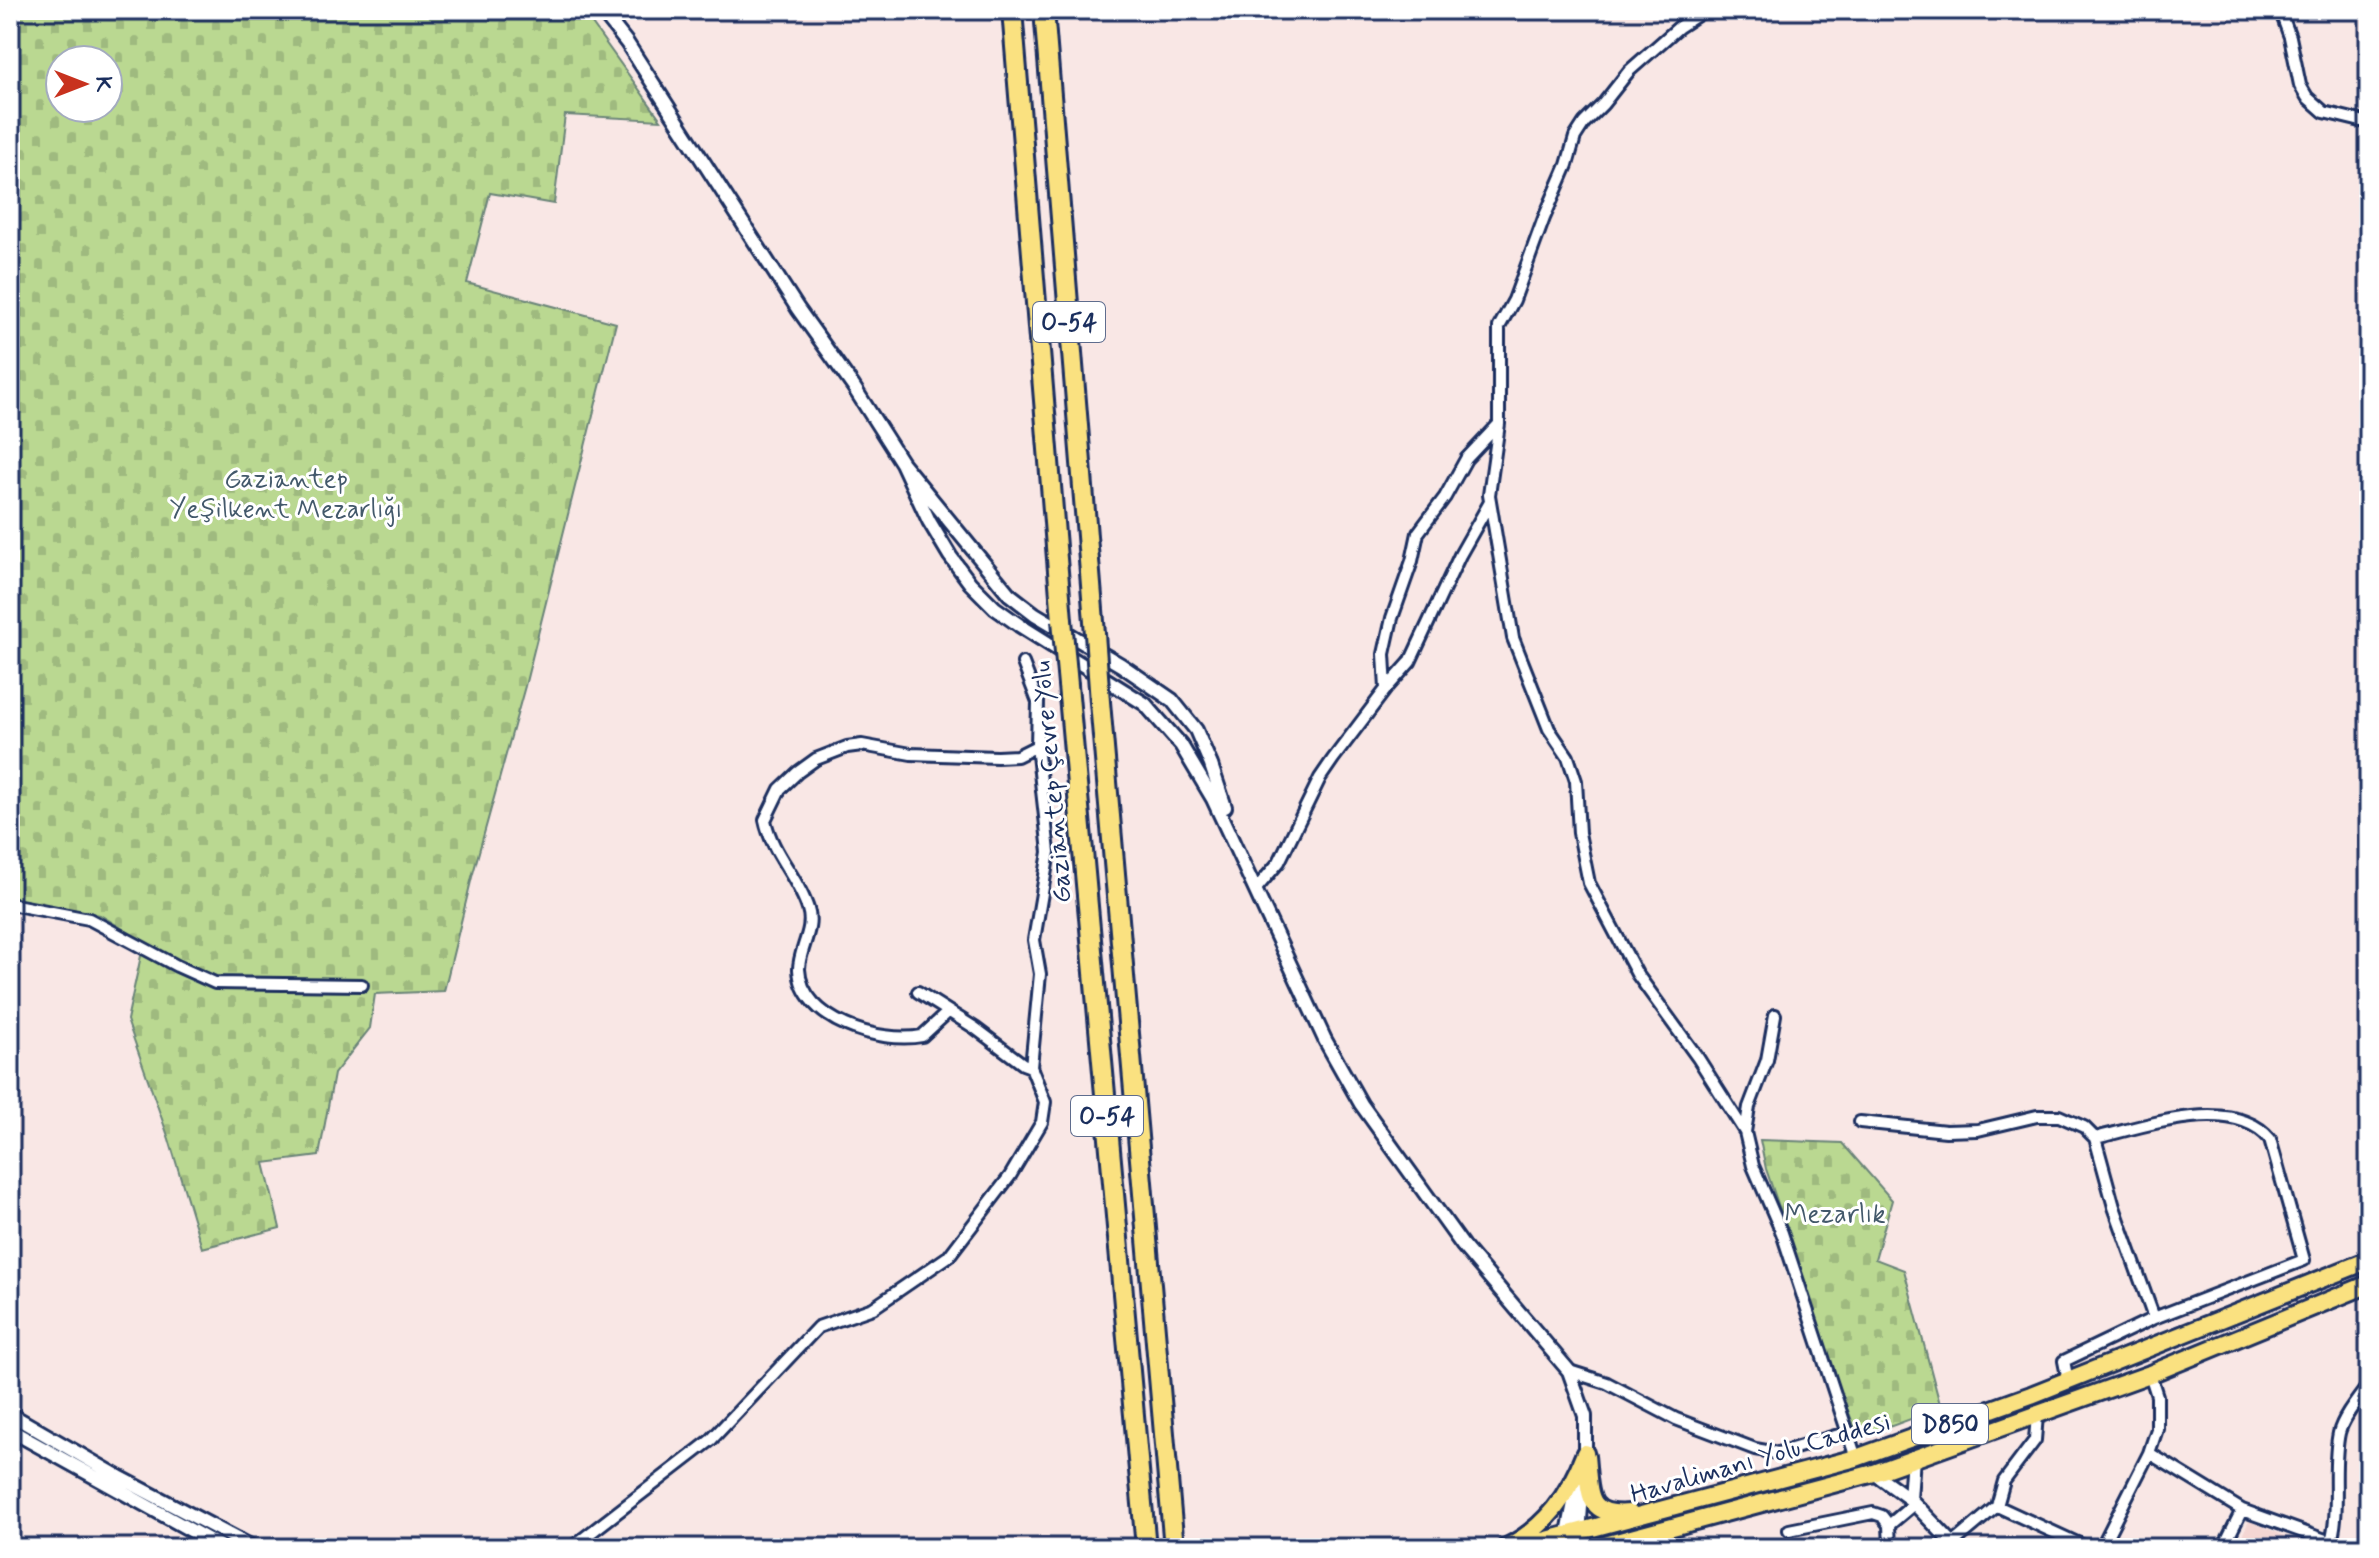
<svg xmlns="http://www.w3.org/2000/svg" width="2379" height="1558" font-family="Mynerve,sans-serif">
<style>
.built{fill:#f4d6d3}
.cemetery{fill:url(#cemetery-stones);stroke:#6a8478;stroke-width:2;fill-rule:evenodd}
.lines{fill:none;stroke-linecap:round;stroke-linejoin:round}
.minor-casing{stroke:#1b2f5e;stroke-width:16}
.tertiary-casing{stroke:#1b2f5e;stroke-width:18}
.trunk-casing{stroke:#1b2f5e;stroke-width:22}
.motorway-casing{stroke:#1b2f5e;stroke-width:24}
.minor{stroke:#fff;stroke-width:10}
.tertiary{stroke:#fff;stroke-width:12}
.trunk{stroke:#fae180;stroke-width:16}
.motorway{stroke:#fae180;stroke-width:18}
.motorway-bridge-casing{stroke:#1b2f5e;stroke-width:24;stroke-linecap:butt}
.motorway-bridge{stroke:#fae180;stroke-width:18}
.labels{text-anchor:middle;stroke-width:6;stroke-linejoin:round;paint-order:stroke}
.shield{fill:#fff;stroke:#5f6d8e;stroke-width:2}
.shield-label{font-size:24px;font-weight:bold;fill:#1b2f5e}
.park-label{font-size:26px;fill:#43596b;stroke:#fff}
.street-label{font-size:26px;fill:#1b2f5e;stroke:#fff}
</style>
<defs>
<pattern id="cemetery-stones" width="16" height="16" patternUnits="userSpaceOnUse" patternTransform="scale(2)"><rect width="16" height="16" fill="#bad891"/><path d="M2 7V4a2 2 0 0 1 4 0v3zM10 15v-3a2 2 0 0 1 4 0v3z" fill="#9fba7f"/></pattern>
</defs>
<rect width="100%" height="100%" fill="#f9e7e5"/>
<filter id="ink" filterUnits="userSpaceOnUse"><feTurbulence type="fractalNoise" baseFrequency=".0125" numOctaves="2"/><feDisplacementMap in="SourceGraphic" scale="16" xChannelSelector="R" yChannelSelector="G"/><feConvolveMatrix kernelMatrix="1 2 1 2 8 2 1 2 1" color-interpolation-filters="sRGB"/></filter>
<g filter="url(#ink)">
<path class="built" d="M2249,1521l65,27h-78z"/>
<path class="cemetery" d="M10,10h572l79,110 -96,-5 -11,89 -64,-11 -23,90 149,40 -91,363 -53,191 -28,114 -69,3 -5,34 -36,46 -15,82 -55,7 16,65 -78,20 -33,-109 -42,-119 17,-78 -44,-27 -90,-16zM60,60h48v48h-48z
M1760,1140l82,3 50,57 -17,59 29,11 37,138 -82,30 -36,-90 -27,-92 -30,-87z"/>
<g class="lines">
<g class="minor-casing">
<path id="minor" d="M1705,10l-26,17 -50,44 -26,33 -19,19 -9,14 -8,28 -23,53 -30,82 -15,27v97l-10,71 24,143 36,91 19,28 8,24 3,52 10,50 48,91 61,84 47,74 8,34 29,67 74,225
M2280,10l10,27 10,48 7,12 17,15 45,11
M1386,689l-2,-35 8,-36 20,-57 6,-28 27,-36 21,-38 32,-34
M1256,889l23,-27 41,-84 13,-19 53,-70 24,-27 50,-107 30,-53
M10,904l79,15 88,47 38,17 147,2
M918,992l57,36 48,36 8,3
M948,1012l-26,24c-41,8 -121,-15 -123,-67 0,-20 16,-40 9,-60 -10,-32 -36,-55 -43,-89l15,-31 18,-17 18,-13 31,-12 15,-2 49,9 86,3 20,-1 20,-10
M1860,1122l86,9 32,-1 59,-14h22l25,11 11,11 19,69 40,111
M1745,1132l4,-25 18,-47 8,-45
M1569,1371l38,12 69,36 79,30 23,4 71,-21
M2068,1381l-4,-20 90,-43 150,-58 -34,-121c-37,-45 -127,-12 -175,-1
M2149,1453l93,57 89,32
M1997,1506l91,42
M1789,1530l84,-17 9,3 7,9
M1953,1543l44,-37 7,-25 31,-41 2,-25
M571,1548l140,-108 107,-113 55,-19 76,-52 61,-80 32,-54 3,-20 -14,-35 9,-93 -6,-34 15,-88 -12,-106 1,-44 -15,-39
M1890,1548l-1,-23 25,-21
M2101,1548l48,-95 8,-24v-33l-7,-22
M2223,1548l19,-38
M2329,1548c13,-36 2,-78 10,-115 4,-16 20,-35 30,-49"/>
</g>
<g class="tertiary-casing">
<path id="tertiary" d="M601,10l26,33 171,266 55,77 49,77 107,131 26,20 86,51 51,35 24,30 15,35 14,42
M902,463l27,58 21,35 20,27 25,25 24,17 126,79 36,41 32,54 112,241 36,64 102,142 106,125 16,45v45
M10,1414l109,63 135,71
M10,1430l213,118
M1874,1473l36,26 47,49
M1910,1499l3,-42
M1565,1548l12,-60
M1578,1548l5,-69"/>
</g>
<g class="trunk-casing">
<path id="trunk" d="M1586,1456c4,37 -1,61 44,57
M1505,1548c41,-20 64,-53 80,-95
M1517,1548l339,-90 175,-63 338,-135
M1594,1548l280,-75 276,-99 219,-90"/>
</g>
<g class="motorway-casing">
<path id="motorway" d="M1012,10l50,610
M1044,10l51,624
M1068,685l78,863
M1100,702l74,846"/>
</g>
<use href="#minor" class="minor"/>
<use href="#tertiary" class="tertiary"/>
<use href="#trunk" class="trunk"/>
<use href="#motorway" class="motorway"/>
<g class="motorway-bridge-casing">
<path id="motorway-bridge" d="M1062,620l6,65
M1095,634l5,68"/>
</g>
<use href="#motorway-bridge" class="motorway-bridge"/>
</g>
</g>
<g class="labels">
<g class="shield">
<rect x="1033" y="302" width="72" height="40" rx="6"/>
<rect x="1071" y="1096" width="72" height="40" rx="6"/>
<rect x="1912" y="1404" width="76" height="40" rx="6"/>
</g>
<g class="shield-label">
<text x="1069" y="330">O-54</text>
<text x="1107" y="1124">O-54</text>
<text x="1950" y="1432">D850</text>
</g>
<g class="park-label">
<text x="286" y="487">Gaziantep<tspan x="286" dy="30">Yeşilkent Mezarlığı</tspan></text>
<text x="1835" y="1222">Mezarlık</text>
</g>
<g class="street-label">
<text transform="translate(1051 782) rotate(-95)" y="9">Gaziantep Çevre Yolu</text>
<text transform="translate(1760 1457) rotate(-16)" y="9">Havalimanı Yolu Caddesi</text>
</g>
</g>
<rect width="2379" height="1558" fill="none" stroke="#fff" stroke-width="40"/>
<rect x="20" y="20" width="2339" height="1518" fill="none" stroke="#1b2f5e" stroke-width="3" filter="url(#ink)"/>
<g transform="translate(84 84) rotate(90)"><circle r="38" fill="#ffffff" stroke="#a4acbf" stroke-width="2"/>
<path d="M0-6L14 30L0 20L-14 30Z" fill="#c8321e"/>
<text y="-12" font-size="22" font-weight="bold" text-anchor="middle" fill="#1b2f5e">K</text>
</g>
</svg>
